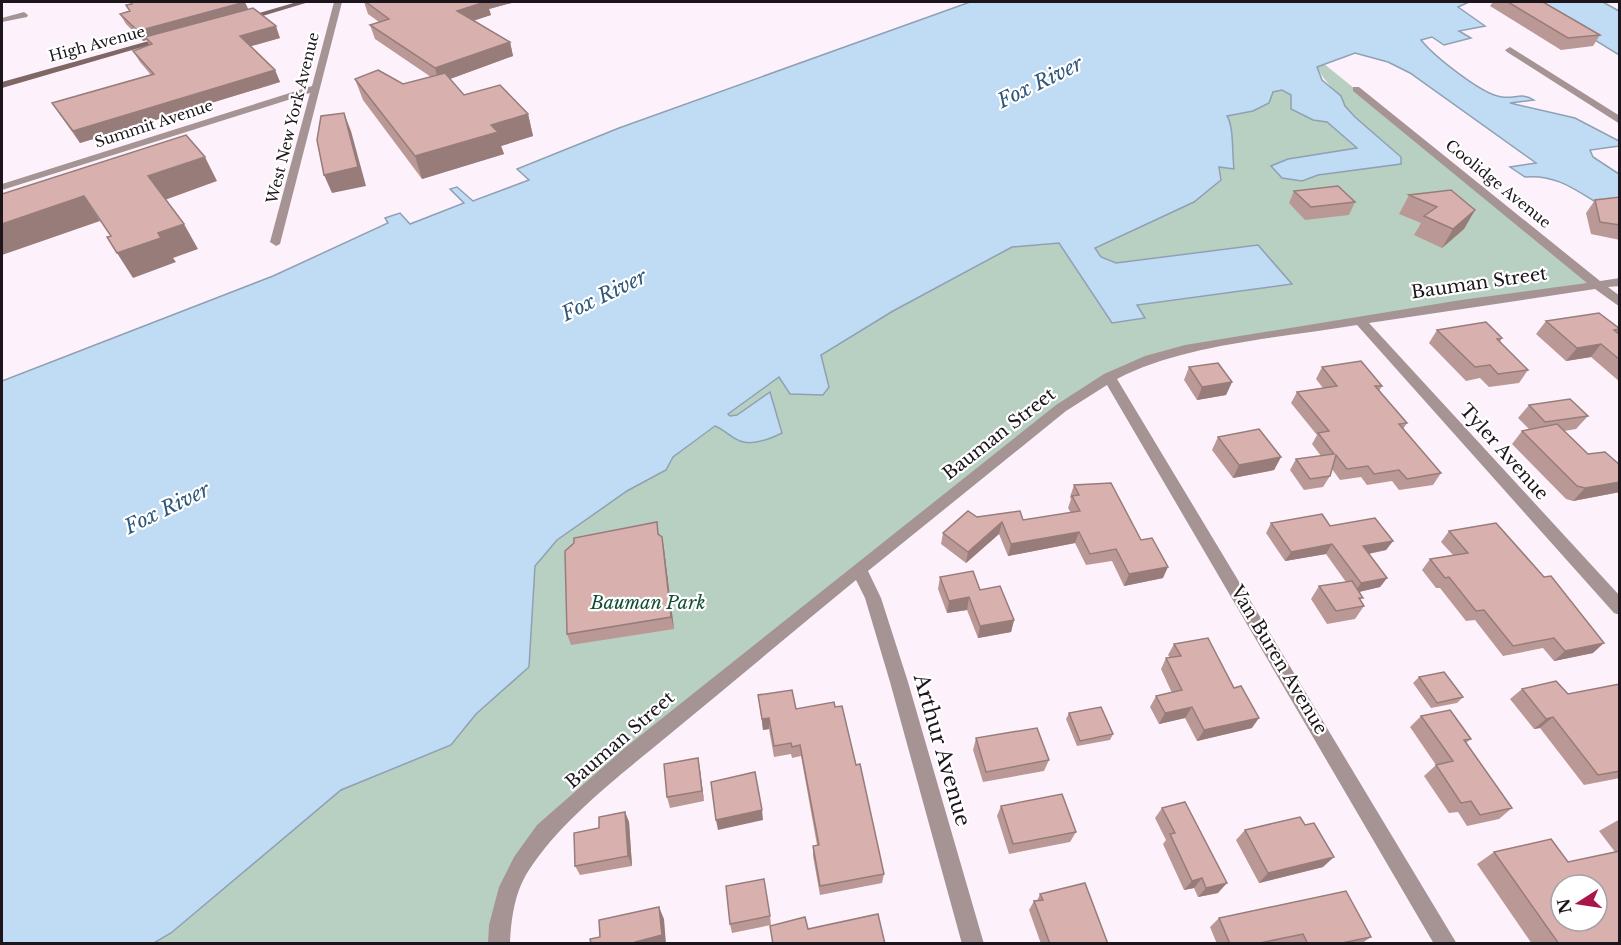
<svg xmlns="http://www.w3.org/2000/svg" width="1621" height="945" font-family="'Libre Baskerville',serif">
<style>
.green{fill:#b8d0c2}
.water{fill:#c0dbf4;stroke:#8fa0b3;stroke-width:1.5}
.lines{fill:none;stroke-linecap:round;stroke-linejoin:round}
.street{fill:#a59493;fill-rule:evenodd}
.secondary{fill:#7e6764;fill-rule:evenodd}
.wall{fill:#ba9896}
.shaded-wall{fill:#977c7a}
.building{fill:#d8b1af;stroke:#977c7a;stroke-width:1.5;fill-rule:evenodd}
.labels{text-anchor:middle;stroke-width:4.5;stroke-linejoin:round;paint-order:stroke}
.far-street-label{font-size:15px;fill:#1c151b;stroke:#fff}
.street-label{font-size:18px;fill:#1c151b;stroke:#fff}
.park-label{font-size:18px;font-style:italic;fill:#114d33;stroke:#fff}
.water-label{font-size:20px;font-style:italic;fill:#2e577b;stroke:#fff}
.near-street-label{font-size:21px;fill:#1c151b;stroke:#fff}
</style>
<rect width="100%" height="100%" fill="#fdf1fc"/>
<path class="green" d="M1323,63l274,222 -412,64 -84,32 -468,372 -112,111 -22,79 -345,1 17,-11 170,-143 110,-45 25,-31 53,-47 6,-101 22,-26 70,-49 39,-21 7,-13 43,-31 11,5 11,10 32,-49 -33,23 -7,1 -2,-2 51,-37 50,10 -8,-32 72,-44 119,-64 47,-4 53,80 33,-5 -9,-13 155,-21 -33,-39 -142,18 -15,-6 -7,-9 100,-46 27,-22 -3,-13 16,1c-2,-13 0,-43 -7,-52l9,-4 7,1 30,-21 9,-2 9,5 22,25 14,2 30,26 -69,11 -7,4 23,16 14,-4 83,-11 -56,-58c-7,-16 -21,-23 -28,-39z"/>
<path class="water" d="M970,2h499l-11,5 27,19 -26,5 12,7 -27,7 -12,-8 -11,3c12,15 61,55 81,57 13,2 20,-5 32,3l-24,3 65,15 44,23v5l-29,4 3,7 26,17 1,27 -18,5c-26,-16 -46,-32 -77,-29l-15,-10 26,-4 -126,-90 -22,-11 -33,-9 -38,14 5,13 19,16 4,10 10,11 46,40v7l-83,11 -16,6 -20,-3 -11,-12 17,-7 69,-11 -30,-26 -14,-2 -22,-11v-14l-9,-5 -9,2 -4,11 -16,8 -26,5c7,10 5,39 7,53l-15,-2 2,13 -27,22 -99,46 6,9 15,6 142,-18 34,39 -155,21 8,13 -33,5 -53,-80 -47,4 -119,64 -72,44 8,32 -6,8 -33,-1 -11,-17 -51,37 2,2 7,-1 33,-23 12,41c-12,6 -29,13 -42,8 -9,-3 -15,-11 -25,-15l-42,31 -7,13 -39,21 -70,49 -22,26 -6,101 -53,47 -25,31 -110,45 -170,143 -17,10 -152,1v-563l271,-105 115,-53 -3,-5 15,-5 10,11 54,-21 -14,-14 7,-2 16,14 56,-21 -12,-11 102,-41z
M1533,2h70l16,9v44z"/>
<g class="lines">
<path class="street" d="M334,2h8l-62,242 -4,2 -6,-4 40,-149 -308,97v-6l310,-98z
M24,12l4,3 -1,2 -25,5v-4z
M1510,47l110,69v8l-113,-72 -2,-2z
M1353,87h6l241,194 20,-3v8l-12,1 12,9v11l-25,-18 -226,34 251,273v19l-6,-2 -257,-288c-76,13 -173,19 -240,54l340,565h-23l-327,-559 -41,26 -198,160 13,27 27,84 76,262h-22l-72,-262 -25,-84 -9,-18c-62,51 -124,103 -186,154 -47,39 -108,85 -141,136 -14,21 -18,48 -19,74h-22l1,-19 10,-38 15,-30 23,-32 89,-78 430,-342 48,-31 41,-18 40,-11 276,-45 126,-17 -234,-192z"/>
<path class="secondary" d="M297,2h12l-67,20 -4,-3z
M163,37l7,2 -168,49v-6z"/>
</g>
<path class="wall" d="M130,2h114l4,7 32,29 -30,8 25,24 5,12 -200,61 -20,-28 -8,-12 99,-28 -11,-13 -7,-11 16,-6 -2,-5 -4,1 -17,-17 -6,-10 9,-3 -3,-6 5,-1z
M364,2h151l-26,7 2,6 -17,5 36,22 3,14 -63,23 14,16 64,19 5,22 -32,10 3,8 -82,25 -59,-79 -8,-21 48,5 28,-7 -56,-38 -5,-14 9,-3 -11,-8z
M1493,2h50l57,33 -7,11 -32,4 -71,-44z
M1294,191l61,11 -6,13 -44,5 -16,-17z
M1409,195l66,15 -11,19 -22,19 -28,-13 7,-12 -22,-9z
M1620,197v43l-29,-6 -5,-21 9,-13z
M1546,321l74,8 -3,4 3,2v47l-29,-25 -25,4 -30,-27z
M1437,330l65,8 -2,4 28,28 -9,13 -30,4 -9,-9 -14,3 -37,-38z
M1189,367l43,15 -6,13 -29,5 -13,-20z
M1322,367l60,19 -3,5 28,32 -4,6 38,44 -8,12 -34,5 -7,-9 -25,4 -6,-8 -21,3 -8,-11 -2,7 -7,11 -19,3 -14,-20 6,-11 25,-3 -9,-12 5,-9 -26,-32 6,-11 26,-4 -7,-9z
M1529,405l59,11 -12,13 -12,2 24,23 32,11v27l-47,9 -7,-2 -54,-55 10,-13 7,-2 -11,-11z
M1218,437l63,20 -7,13 -41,8 -21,-28z
M1074,485l67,55 22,38 -39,8 -12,-25 -26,4 -11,-22 -67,13 -9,-22 -33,29 -25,-19 2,-11 34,-16 46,3 48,-7 -3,-5 3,-9 -1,-2z
M1271,523l59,3 63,15 -7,9 -17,4 18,24 -7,9 -21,5 2,9 3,5 -9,13 -28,5 -16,-25 8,-13 27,-4 -20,-28 -41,7 -19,-28z
M1449,531l144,122 -39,8 -11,-13 -40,8 -28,-36 -9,1 -26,-33h-4l-14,-18 8,-11 23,-4 -12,-13z
M659,535l5,14 10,80 -103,16 -4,-11z
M940,577l40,13 34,30 -3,12 -33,6 -11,-28 -20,3 -9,-24z
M1174,644l78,84 -55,13 -12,-23 -26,6 -9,-17 6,-11 16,-3 -11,-24 5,-11h4l-2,-3z
M1419,677l44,20 -6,6 -26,5 -18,-25z
M1620,684v94l-36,7 -44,-57 -6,1 -24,-30 12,-10 46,5z
M758,695l38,14 60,56 28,109 -2,9 -62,12 -7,-39v-10l4,-1 -16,-89 -9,2 -1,-4 -17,3 -5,-28 -6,1z
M1069,713l44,21 -3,6 -33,6 -11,-27z
M1421,716l50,23 -5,4 46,65 -13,11 -32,7 -9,-14 -9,1 -25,-37 12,-11 -26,-38z
M976,738l73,22 -5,11 -61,11 -10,-32z
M698,758l6,43 -34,7 -3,-11z
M1001,806l75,26 -6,10 -61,12 -12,-38z
M1162,808l56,85 -20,4 -4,-9 -10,2 -21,-46 3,-4 -11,-22z
M625,812l4,10 3,44 -52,9 -5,-9 24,-38z
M1620,819v125h-88l-55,-80 17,-12 74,10 47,-10 -16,-21z
M1245,830l78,37 -64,16 -23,-43z
M1040,894l68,50h-67l-12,-34 5,-9h3z
M770,916l1,9 -39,8 -2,-9z
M1219,918l152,19 -10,7h-144l-7,-17z"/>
<path class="shaded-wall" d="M245,2l5,11 -105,24 2,3 -4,1 -5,-10z
M482,2h33l-26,7 2,6 -30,10 -4,-14z
M276,26l4,12 -35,10 -5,-12z
M510,42l3,14 -74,27 -4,-15z
M275,70l5,12 -200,61 -7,-12z
M344,113l7,18 15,55 -34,7 -8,-18z
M528,114l5,22 -32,10 3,8 -82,25 -7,-23 76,-31z
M205,157l12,24 -55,20 -14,-25z
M84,196l16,25 -98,34v-31z
M1475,210l-11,19 -22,19 11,-19z
M184,224l14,25 -25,9 3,4 -43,16 -16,-25 41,-20z
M1601,344l-10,13 -25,4 11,-13z
M1232,382l-6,13 -29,5 5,-13z
M1281,457l-7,13 -41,8 6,-13z
M1620,482v10l-47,9 12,-13z
M1002,522l-3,12 -33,29 2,-11z
M1079,532l-4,11 -67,13 3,-12z
M662,537l2,12 10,80 -3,-12z
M1393,541l-7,9 -30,6 7,-10z
M1332,544l-6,10 -41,7 6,-9z
M1168,567l-5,11 -39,8 5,-12z
M1387,578l-7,9 -26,6 7,-10z
M969,597l-2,13 -20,3 2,-12z
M1014,620l-3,12 -33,6 2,-12z
M1604,643l-11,10 -39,8 11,-10z
M1192,707l-7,11 -26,6 6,-11z
M1553,717l-13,11 -6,1 12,-10z
M769,718v11l-6,1 -1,-11z
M1259,718l-7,10 -55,13 7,-11z
M698,758l2,11 4,32 -2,-10z
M762,810l1,10 -45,10 -2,-10z
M625,812l4,10 3,44 -4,-10z
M1334,857l-11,10 -64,16 9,-10z
M1202,878l-8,10 -10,2 8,-9z
M1227,883l-9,10 -20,4 8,-9z
M659,907l5,12 2,25h-31v-2z"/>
<path class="building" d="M131,2h114l-107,29 -18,-17 10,-3 -4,-6 6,-1z
M366,2h119l-28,9 53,31 -75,26 -65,-43 19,-6z
M1508,2h35l57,33 -32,3z
M253,8l23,18 -36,10 35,34 -202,61 -21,-28 102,-29 -21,-23 19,-7 -7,-7z
M378,70l25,14 42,-11 19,22 36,-10 28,29 -37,11 7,7 -83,24 -60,-77z
M344,113l14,54 -34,8 -7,-35 4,-24z
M186,135l19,22 -57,19 36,48 -26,9 3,5 -44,15 -10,-16 4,-1 -27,-40 -82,28v-30z
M1338,186l17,16 -44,5 -17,-16z
M1451,190l24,20 -22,19 -29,-13 13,-9 -28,-12z
M1620,197v28l-20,-3 -5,-22z
M1599,313l21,16 -6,1 6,5v25l-19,-16 -24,4 -31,-27z
M1486,322l16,16 -5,1 31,31 -30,4 -8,-9 -15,2 -38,-37z
M1361,361l21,25h-7l32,37 -8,1 42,49 -34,6 -8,-9 -25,4 -6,-8 -21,3 -11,-14 -6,21 -20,3 -14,-20 38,-5 -16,-21 11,-2 -32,-39 40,-6 -15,-19z
M1218,363l14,19 -30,5 -13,-20z
M1570,399l18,17 -43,6 -16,-17z
M1557,424l31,30 17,-2 15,13v17l-35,6 -8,-2 -55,-55z
M1259,429l22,28 -42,8 -21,-28z
M1111,483l30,57 11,-2 16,29 -39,7 -13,-25 -26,5 -11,-22 -68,12 -9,-22 -34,30 -25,-19 25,-22 9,6 43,-6 3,9 57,-9 -8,-15 7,-1 -5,-10z
M1322,514l8,12 45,-8 18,23 -30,5 24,32 -26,5 -29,-39 -41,8 -20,-29z
M657,522l1,12 4,3 9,80 -104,17 -2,-83 9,-8v-5z
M1496,523l48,54 7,-1 53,67 -39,8 -11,-13 -41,8 -29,-36 -8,1 -27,-34 -4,1 -15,-19 38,-6 -19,-22z
M973,571l7,19 20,-4 14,34 -34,6 -11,-29 -20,4 -9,-24z
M1352,581l11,17h-4l5,8 -28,5 -17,-25z
M1208,638l26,50 7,-2 18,32 -55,12 -12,-23 -27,6 -9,-17 26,-6 -16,-32 15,-2 -7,-12z
M1444,672l19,25 -26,6 -18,-26z
M1556,681l12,13 52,-10v87l-22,4 -45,-58 -7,2 -24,-30z
M792,690l4,19 38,-7 1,5 7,-1 14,59 4,-1 24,110 -64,12 -7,-40 6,-1 -19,-100 -8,2 -1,-4 -17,3 -5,-28 -7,1 -4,-24z
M1101,707l12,27 -33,7 -11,-28z
M1450,710l21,29 -7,1 48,68 -32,7 -9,-14 -10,2 -25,-38 17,-4 -32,-45z
M1037,728l12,32 -63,12 -10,-34z
M698,758l4,33 -35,6 -3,-33z
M755,772l7,38 -46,10 -5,-38z
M1062,794l14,38 -63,12 -12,-38z
M1185,802l42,81 -21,5 -4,-10 -10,3 -22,-47 5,-1 -13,-25z
M625,812l3,44 -53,10 -1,-33 25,-5v-11z
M1300,817l5,8 9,-2 20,34 -66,16 -23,-43z
M1551,839l17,23 52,-11v93h-61l-65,-92zM1561,885h36v36h-36z
M764,879l6,37 -40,8 -4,-38z
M1085,883l23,61h-58l-16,-43 9,-1 -3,-6z
M1346,891l25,46 -34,7h-29l-5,-10 -48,10h-25l-11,-26z
M659,907l3,28 -27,7v2h-44l-1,-5 10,-2 -1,-17z
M878,914l7,30h-112l-3,-18 35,-9 3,12z"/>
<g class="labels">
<g class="far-street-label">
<text transform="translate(97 44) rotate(-15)" y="5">High Avenue</text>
<text transform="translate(293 118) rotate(-76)" y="5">West New York Avenue</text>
<text transform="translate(154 124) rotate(-18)" y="5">Summit Avenue</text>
<text transform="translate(1498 184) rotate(39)" y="5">Coolidge Avenue</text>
</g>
<g class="street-label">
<text transform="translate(1479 283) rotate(-8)" y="6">Bauman Street</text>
<text transform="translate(999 434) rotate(-38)" y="6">Bauman Street</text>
<text transform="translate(1504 452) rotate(48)" y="6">Tyler Avenue</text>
<text transform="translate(1279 660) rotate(59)" y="6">Van Buren Avenue</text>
<text transform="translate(620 740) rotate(-41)" y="6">Bauman Street</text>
</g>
<g class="park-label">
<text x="648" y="609">Bauman Park</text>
</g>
<g class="water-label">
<text transform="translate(1040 82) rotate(-26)" y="7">Fox River</text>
<text transform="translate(604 295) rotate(-26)" y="7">Fox River</text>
<text transform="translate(167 508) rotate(-26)" y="7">Fox River</text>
</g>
<g class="near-street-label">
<text transform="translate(942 750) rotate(74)" y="7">Arthur Avenue</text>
</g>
</g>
<rect width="1621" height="945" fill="none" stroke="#1c151b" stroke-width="6"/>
<g transform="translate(1579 903) rotate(258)"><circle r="28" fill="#ffffff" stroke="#a4a1a4" stroke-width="1.5"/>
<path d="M0-4.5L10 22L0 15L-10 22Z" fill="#a9164a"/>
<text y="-9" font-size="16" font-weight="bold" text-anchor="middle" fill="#1c151b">N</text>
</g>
</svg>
